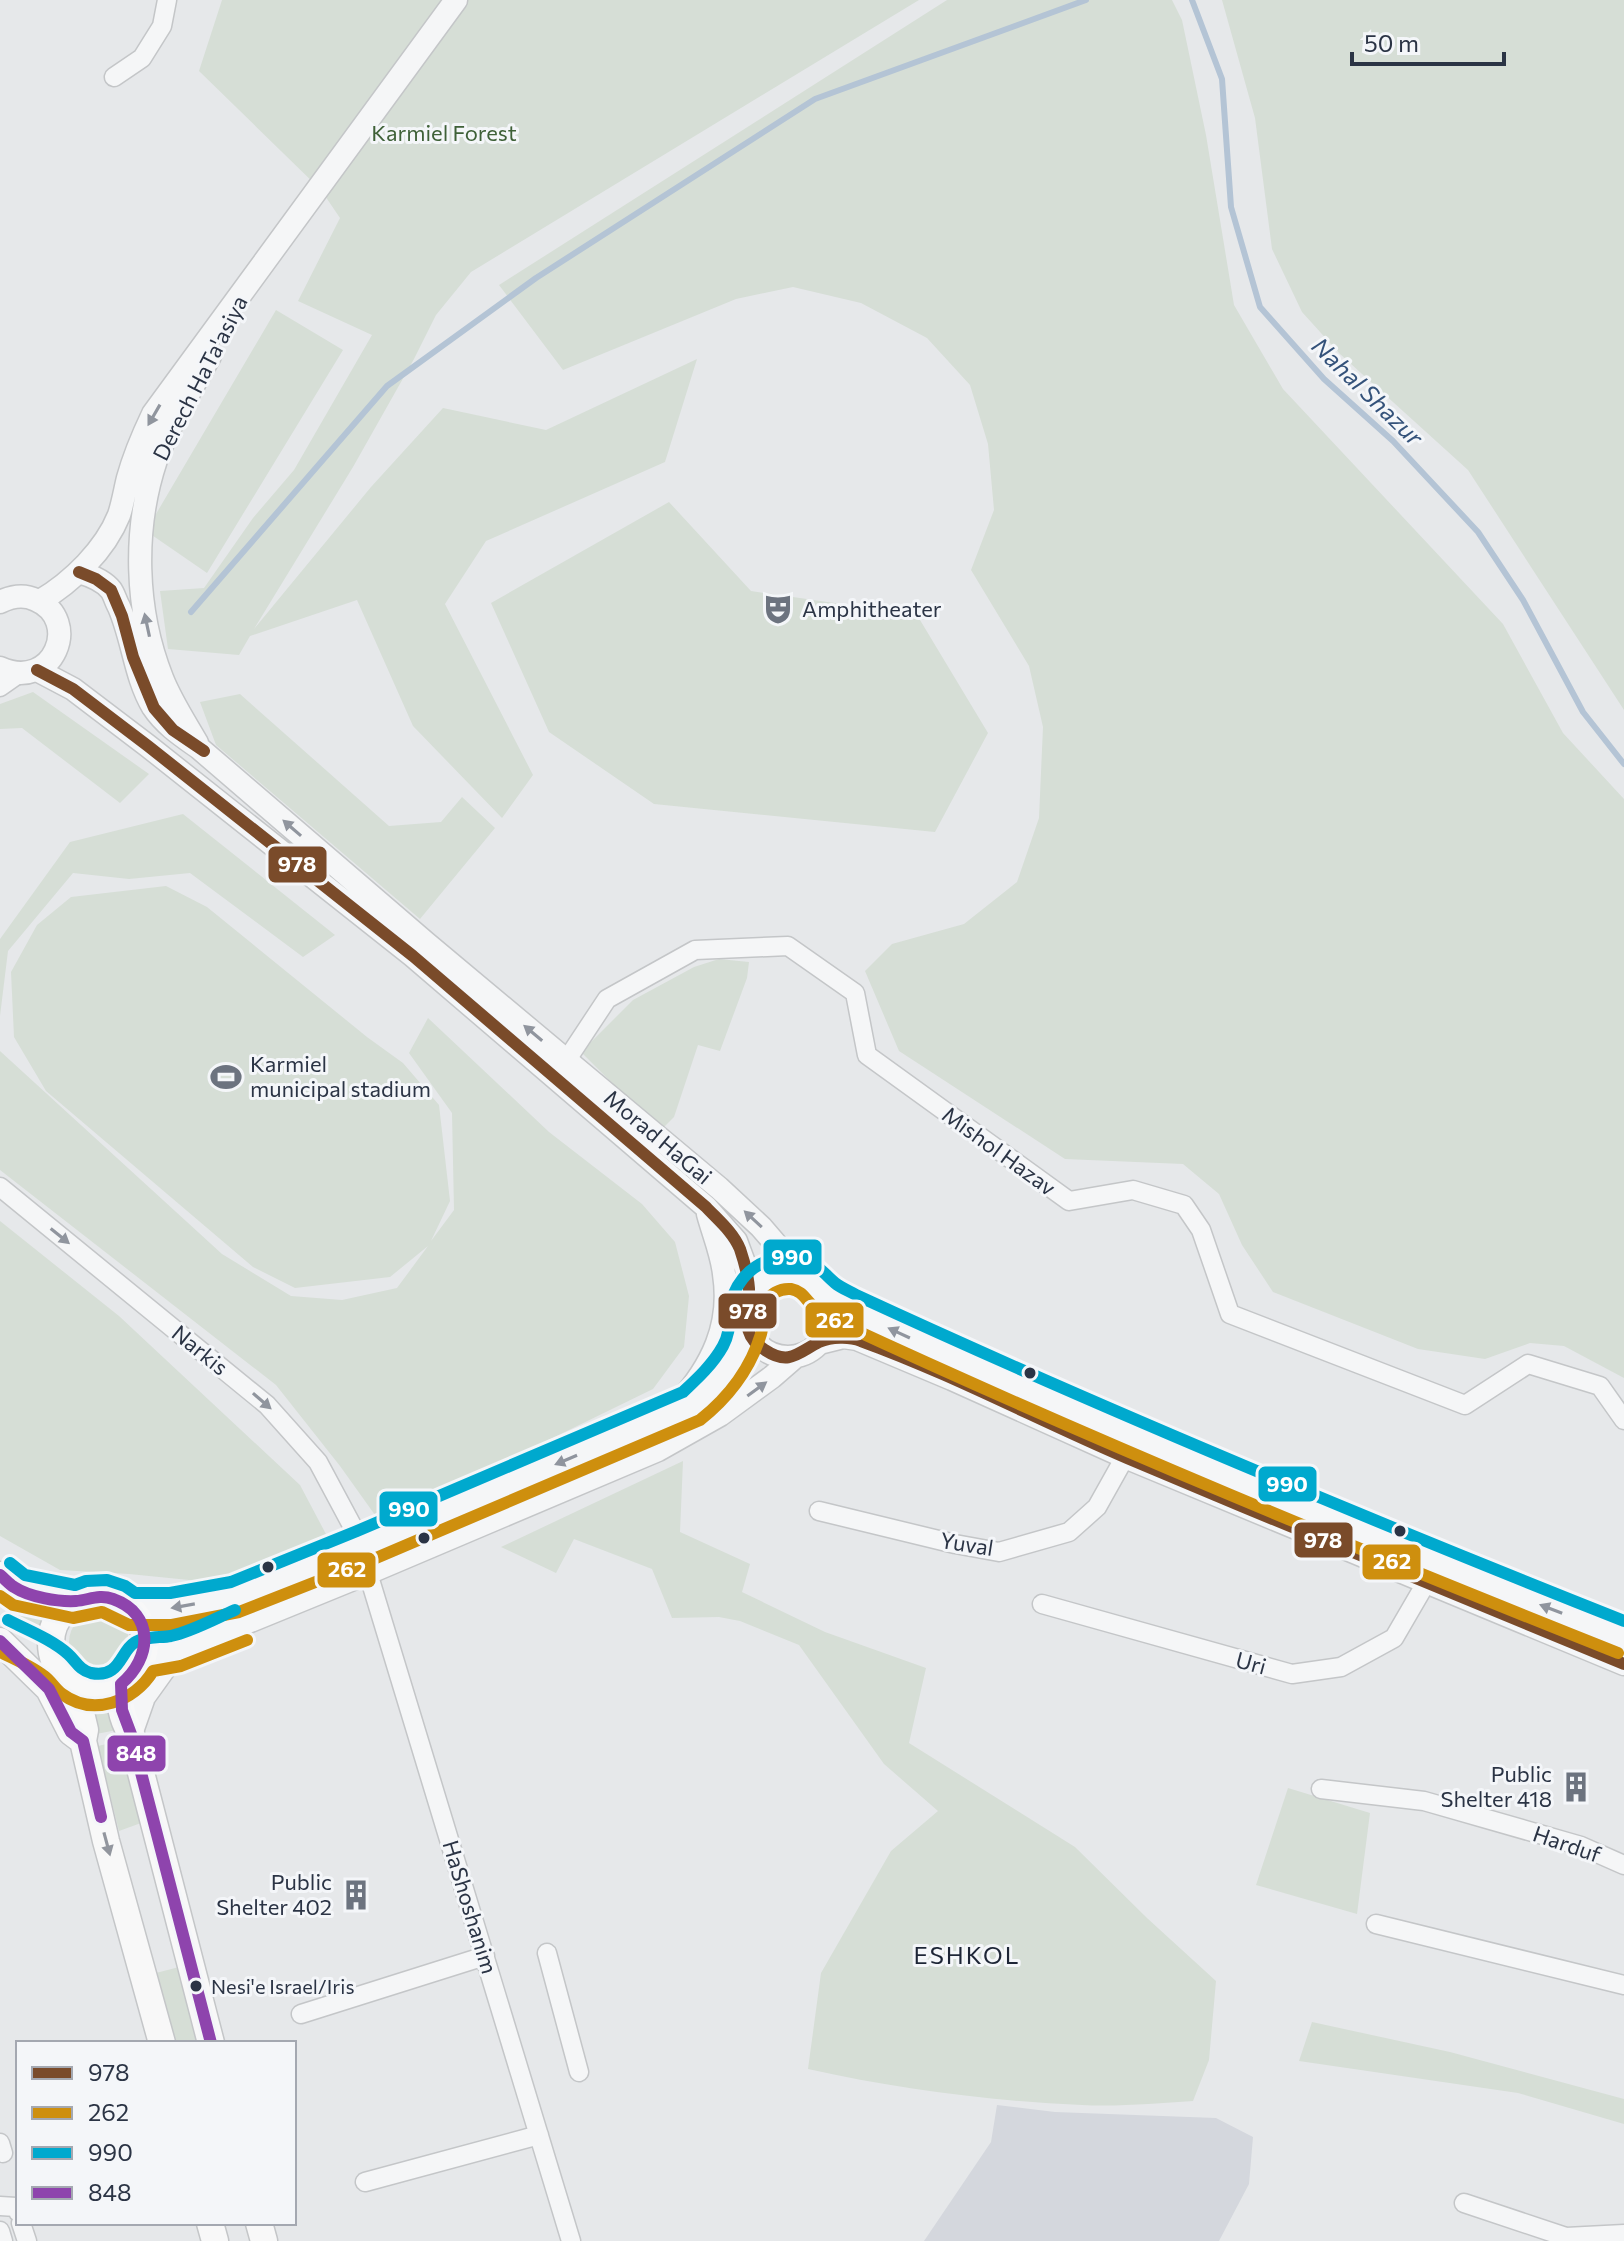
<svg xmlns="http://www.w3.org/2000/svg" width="1624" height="2241" font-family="Commissioner,sans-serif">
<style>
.built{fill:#d4d7dd}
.green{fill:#d6ded6}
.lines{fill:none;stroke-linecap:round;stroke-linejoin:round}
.stream{stroke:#b4c4d5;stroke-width:6}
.minor-casing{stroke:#c4c6c8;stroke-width:21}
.tertiary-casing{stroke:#c4c6c8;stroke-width:25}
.secondary-casing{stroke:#c4c6c8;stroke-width:29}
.minor{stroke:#f5f6f7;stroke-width:18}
.tertiary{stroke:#f5f6f7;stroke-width:22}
.secondary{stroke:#f8f8f8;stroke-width:26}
.bus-1-casing{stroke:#f4f6f9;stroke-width:18}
.bus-2-casing{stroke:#f4f6f9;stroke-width:18}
.bus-3-casing{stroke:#f4f6f9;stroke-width:18}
.bus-4-casing{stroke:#f4f6f9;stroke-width:18}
.bus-1{stroke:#7a4b2a;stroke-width:12}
.bus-2{stroke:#ce8f0e;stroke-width:12}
.bus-3{stroke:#00a9ce;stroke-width:12}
.bus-4{stroke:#8e44ad;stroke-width:12}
.oneway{fill:#90959e}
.oneway2{fill:#92969e}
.bus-dot{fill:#2b3445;stroke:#f4f6f9;stroke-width:3}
.labels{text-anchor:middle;stroke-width:6;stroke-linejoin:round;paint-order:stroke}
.bus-label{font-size:20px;fill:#2b3445;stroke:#f4f6f9;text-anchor:start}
.park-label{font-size:22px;fill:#3f6138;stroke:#f4f6f9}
.street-label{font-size:22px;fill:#2b3445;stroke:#f4f6f9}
.poi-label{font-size:22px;fill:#2b3445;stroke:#f4f6f9;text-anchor:start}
.water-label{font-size:24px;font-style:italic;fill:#34527a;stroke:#f4f6f9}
.neighbourhood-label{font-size:24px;letter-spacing:2px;fill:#1d2536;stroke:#f4f6f9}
.line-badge{stroke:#f4f6f9;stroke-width:3}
.badge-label{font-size:22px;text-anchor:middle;font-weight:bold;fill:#fff}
</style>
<rect width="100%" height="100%" fill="#e6e8ea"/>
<path class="built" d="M997,2105l58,7 161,6 37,19 -4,47 -30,57h-295l67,-99z"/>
<path class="green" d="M222,0h697l-448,272 -35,43 -22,44 -61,108 -99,162 117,-142 72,-79 103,22 151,-71 -32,103 -179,79 -41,63 88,171 -31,43 -89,-92 -56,-126 -107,36 -11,19 -71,-6 -8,-58 44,-3 49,-70 41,-48 78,-135 -74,-34 42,-83 -19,-28 -122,-119z
M947,0h225l10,20 24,115 28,170 49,84 220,235 60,109 61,66v579l-60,-32 -34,-3 -45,16 -67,-10 -145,-57 -31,-47 -23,-51 -36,-30 -118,-5 -166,-108 -34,-80 27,-27 72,-20 53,-42 22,-64 4,-91 -14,-61 -58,-96 23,-60 -6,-66 -18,-59 -43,-47 -66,-35 -68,-16 -57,12 -173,71 -64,-85z
M1222,0h402v710l-156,-240 -128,-116 -38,-42 -30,-63 -17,-131z
M276,310l67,40 -136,223 -61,-42z
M669,502l82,89 166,24 71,118 -53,99 -281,-28 -105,-72 -58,-129z
M33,692l116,82 -29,29 -98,-75 -22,1v-25z
M240,694l149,132 52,-4 21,-25 33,31 -75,91 -204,-174 -16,-43z
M183,814l152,121 -32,22 -113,-84 -61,6 -56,-6 -65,78 -8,65v-77l70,-97z
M166,886l41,21 160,130 36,26 36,42 11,96 -19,40 23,-31 -2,-97 -43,-60 19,-35 121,114 93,72 33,38 14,54 -5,51 -31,42 -273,133 -40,-56 -64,-81 -276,-215v-119l222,203 69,42 51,4 55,-12 31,-42 -38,31 -95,11 -42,-21 -207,-176 -32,-54 -3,-65 26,-47 34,-28z
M719,959l30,3 -2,16 -27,73 -22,-6 -24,72 -14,14 -79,-79 52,-52 61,-33z
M0,1221l119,95 181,169 27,51 -98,48 -100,-10 -69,-4 -60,-34z
M683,1461l-3,71 70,32 -8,28 83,40 101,36 -17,75 166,104 72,71 69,63 -7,79 -16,41c-36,2 -74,6 -111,4 -92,-4 -184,-16 -274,-36l13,-96 70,-122 47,-40 -54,-47 -85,-119 -59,-24 -21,-4 -47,1 -20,-49 -78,-30 -18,34 -55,-26z
M15,1604l37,14 -4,8 -3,20 -42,-23z
M69 1642a30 30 0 1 1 60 0a30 30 0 1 1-60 0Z
M110,1696l7,34 -21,4 -11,-33z
M119,1741l22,82 -22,8 -21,-85z
M1288,1788l82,25 -13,101 -101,-29z
M179,1967l21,76h-26l-18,-70z
M1312,2022l138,30 174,47v25l-106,-31 -219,-32z"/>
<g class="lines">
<path class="stream" d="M1192,0l30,79 9,128 29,100 64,72 69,62 85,91 45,68 60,112 41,52
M191,612l196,-226 149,-108 279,-179 271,-99"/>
<g class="minor-casing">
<path id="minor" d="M114,77l28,-19 20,-32 5,-26
M0,687l20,-14
M566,1061l41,-62 88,-49 93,-4 67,47 12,62 202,146 64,-11 51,15 17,25 29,84 235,91 63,-41 72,22 24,34
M0,1187l267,218 51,57 45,84
M819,1511l136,33 44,8 70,-20 28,-25 28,-50
M368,1573l203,668
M1042,1604l250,70 49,-7 53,-29 32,-55
M1321,1789l103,12 157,45 43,19
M1376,1924l248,61
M547,1953l32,119
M301,2014l184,-58
M0,2143l3,10
M365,2182l174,-47
M1464,2203l102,34 58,-3
M0,2206l16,1 2,5
M21,2223l6,18
M0,2231l3,10"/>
</g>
<g class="tertiary-casing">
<path id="tertiary" d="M79,572c10,3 25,9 32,18 3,4 5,12 8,17 14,32 16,70 34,100 12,18 29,29 46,41l227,195 293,245 42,39 43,50
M40,601c32,-19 65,-51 79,-86 4,-12 6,-25 9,-37 6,-22 15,-43 25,-64l303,-414
M0,602c12,-6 24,-8 36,-2 46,20 18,92 -36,68
M37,670l36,19 75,57 265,210 293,251 30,34 10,27 4,29
M197,743c-12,-21 -26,-42 -35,-65 -27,-68 -29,-149 -6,-218 13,-36 36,-71 54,-104
M746 1315a42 42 0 1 1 84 0a42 42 0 1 1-84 0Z
M824,1295c73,44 157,76 235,111 186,83 376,157 565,232
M819,1343l24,-6 14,2 95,40 173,78 499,207
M678,1404c34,-38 54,-79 46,-130 -2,-20 -11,-41 -16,-60
M130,1609h41l64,-12 128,-51 329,-140c28,-26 42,-44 55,-80
M143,1656l34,-5 191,-78 290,-123 62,-35 52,-38 23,-20
M131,1734l13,-37 33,-46"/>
</g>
<g class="secondary-casing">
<path id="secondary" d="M0,1575l18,15 58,12
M51 1643a47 47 0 1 1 94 0a47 47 0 1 1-94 0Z
M0,1641l49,48 22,43 12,9
M74,1683l11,47 -2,11 23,100 56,202
M121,1684c-2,19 0,33 10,50l80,309
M210,2223l5,18
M259,2223l5,18"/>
</g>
<use href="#minor" class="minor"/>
<use href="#tertiary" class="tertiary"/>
<use href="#secondary" class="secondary"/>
<g class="bus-1-casing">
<path id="bus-1" d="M79,572l17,7 15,11 11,26 11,41 21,51 19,22 31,21
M37,670l36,19 75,57 265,210 293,251c12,13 27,25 34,42 5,15 10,32 9,47 -1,23 -8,39 16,54 24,16 33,3 54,-8 12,-5 30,-6 42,-1 91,33 177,79 266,117 165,70 331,137 497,206"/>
</g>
<g class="bus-2-casing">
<path id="bus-2" d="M0,1596l13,9 60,13 29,-6 27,13h43l67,-13 130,-51 331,-141c29,-23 50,-50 61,-86 3,-10 -1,-21 4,-30 4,-10 15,-16 26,-15 12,2 15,12 24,19 8,6 18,11 27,16 255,118 515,225 776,329
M0,1652c15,7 31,14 44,24 7,5 11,13 18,18 31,23 72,8 91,-23l28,-5 66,-26"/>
</g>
<g class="bus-3-casing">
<path id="bus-3" d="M10,1563l15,12 50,10 11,-4 21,-1 18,6 10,7h35l61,-11 126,-51 326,-139c15,-14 30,-28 40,-46 7,-13 6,-22 7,-36 2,-23 18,-43 40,-50 12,-3 25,-5 36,0 13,5 19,15 29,23 6,5 14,8 21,12 253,117 509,223 768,326
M8,1620c19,10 43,19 60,34 8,7 11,16 23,19 29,6 29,-21 43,-30 10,-7 26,-5 37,-7 22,-5 43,-17 64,-26"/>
</g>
<g class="bus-4-casing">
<path id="bus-4" d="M0,1575c5,4 9,9 14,12 15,10 44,15 62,14 13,-1 23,-7 37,-2 42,15 39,59 8,85l1,26 9,24 80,309
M0,1641l49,48 22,43 12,9 18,76"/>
</g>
<use href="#bus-1" class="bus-1"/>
<use href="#bus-2" class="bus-2"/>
<use href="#bus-3" class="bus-3"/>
<use href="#bus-4" class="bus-4"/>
</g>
<defs><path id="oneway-solid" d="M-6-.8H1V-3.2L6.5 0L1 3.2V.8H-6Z" transform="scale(2)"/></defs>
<g class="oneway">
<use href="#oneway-solid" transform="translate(154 415) rotate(120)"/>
<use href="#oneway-solid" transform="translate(147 625) rotate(-102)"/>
<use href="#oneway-solid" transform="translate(292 828) rotate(-139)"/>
<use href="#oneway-solid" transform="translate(533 1033) rotate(-140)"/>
<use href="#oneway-solid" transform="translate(753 1219) rotate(-137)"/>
<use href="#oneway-solid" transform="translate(60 1236) rotate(39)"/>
<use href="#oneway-solid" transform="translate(899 1333) rotate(-155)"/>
<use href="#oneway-solid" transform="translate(757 1389) rotate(-36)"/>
<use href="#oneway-solid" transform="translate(262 1401) rotate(41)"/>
<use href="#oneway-solid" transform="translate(566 1460) rotate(157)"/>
<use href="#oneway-solid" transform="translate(183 1606) rotate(170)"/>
<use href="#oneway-solid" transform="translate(1551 1609) rotate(-159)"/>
</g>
<use class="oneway2" href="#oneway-solid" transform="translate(107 1844) rotate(75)"/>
<defs>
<g id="theatre-bare" transform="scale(2.4)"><path d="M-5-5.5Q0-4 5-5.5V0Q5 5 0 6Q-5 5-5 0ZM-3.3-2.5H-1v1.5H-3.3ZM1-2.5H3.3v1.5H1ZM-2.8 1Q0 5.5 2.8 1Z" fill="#6c737f" stroke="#f4f6f9" stroke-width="2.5" paint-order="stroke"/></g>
<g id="stadium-bare" transform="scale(2.4)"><path d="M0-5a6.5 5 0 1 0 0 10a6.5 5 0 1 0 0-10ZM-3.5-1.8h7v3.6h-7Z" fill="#6c737f" stroke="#f4f6f9" stroke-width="2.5" paint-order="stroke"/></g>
<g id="building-bare" transform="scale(2.4)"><path d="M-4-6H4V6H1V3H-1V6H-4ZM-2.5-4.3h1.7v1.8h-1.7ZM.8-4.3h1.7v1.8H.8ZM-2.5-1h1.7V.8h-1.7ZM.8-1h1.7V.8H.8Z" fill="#6c737f" stroke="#f4f6f9" stroke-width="2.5" paint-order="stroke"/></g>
</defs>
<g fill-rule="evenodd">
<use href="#theatre-bare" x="778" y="609"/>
<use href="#stadium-bare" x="226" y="1077"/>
<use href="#building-bare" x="1576" y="1787"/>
<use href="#building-bare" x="356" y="1895"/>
</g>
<g class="bus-dot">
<circle cx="1030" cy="1373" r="7"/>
<circle cx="1400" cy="1531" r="7"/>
<circle cx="424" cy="1538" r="7"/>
<circle cx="268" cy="1567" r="7"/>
<circle cx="196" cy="1986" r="7"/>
</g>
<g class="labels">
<g class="bus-label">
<text x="211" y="1994">Nesi'e Israel/Iris</text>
</g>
<g class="park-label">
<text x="444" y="141">Karmiel Forest</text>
</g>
<g class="street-label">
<text transform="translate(200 378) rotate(-63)" y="8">Derech HaTa'asiya</text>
<text transform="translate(658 1137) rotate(40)" y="8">Morad HaGai</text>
<text transform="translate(999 1151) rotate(36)" y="8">Mishol Hazav</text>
<text transform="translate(200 1350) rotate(39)" y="8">Narkis</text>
<text transform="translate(967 1544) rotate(9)" y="8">Yuval</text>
<text transform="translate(1251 1663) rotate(15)" y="8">Uri</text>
<text transform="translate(1567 1844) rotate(19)" y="8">Harduf</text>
<text transform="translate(470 1907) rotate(73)" y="8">HaShoshanim</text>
</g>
<g class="poi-label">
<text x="802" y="617">Amphitheater</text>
<text x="250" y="1072">Karmiel<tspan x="250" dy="25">municipal stadium</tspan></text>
<text x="1552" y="1782" text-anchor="end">Public<tspan x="1552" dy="25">Shelter 418</tspan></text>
<text x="332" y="1890" text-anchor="end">Public<tspan x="332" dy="25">Shelter 402</tspan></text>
</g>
<g class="water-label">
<text transform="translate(1367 392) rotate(44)" y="8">Nahal Shazur</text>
</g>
<g class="neighbourhood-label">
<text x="967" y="1964">ESHKOL</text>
</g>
</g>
<g class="line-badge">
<rect x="267" y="845" width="61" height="39" rx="8" fill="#7a4b2a"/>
<rect x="762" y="1238" width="61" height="38" rx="8" fill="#00a9ce"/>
<rect x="717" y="1292" width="61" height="38" rx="8" fill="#7a4b2a"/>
<rect x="804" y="1301" width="61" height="38" rx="8" fill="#ce8f0e"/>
<rect x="1257" y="1465" width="61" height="38" rx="8" fill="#00a9ce"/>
<rect x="378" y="1490" width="61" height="38" rx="8" fill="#00a9ce"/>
<rect x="1293" y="1521" width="61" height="38" rx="8" fill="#7a4b2a"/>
<rect x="1361" y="1543" width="61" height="38" rx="8" fill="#ce8f0e"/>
<rect x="316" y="1551" width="61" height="38" rx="8" fill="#ce8f0e"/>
<rect x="106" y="1734" width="61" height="39" rx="8" fill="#8e44ad"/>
</g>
<g class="badge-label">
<text x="297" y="872">978</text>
<text x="792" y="1265">990</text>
<text x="748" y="1319">978</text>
<text x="835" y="1328">262</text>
<text x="1287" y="1492">990</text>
<text x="409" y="1517">990</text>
<text x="1323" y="1548">978</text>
<text x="1392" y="1569">262</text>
<text x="347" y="1577">262</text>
<text x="136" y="1761">848</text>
</g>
<rect x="16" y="2041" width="280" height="184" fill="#f4f6f9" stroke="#a4a8b1" stroke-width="2"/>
<rect x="32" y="2067" width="40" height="12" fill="#7a4b2a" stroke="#a4a8b1" stroke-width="2"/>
<text x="88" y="2081" font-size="24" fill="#2b3445">978</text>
<rect x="32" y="2107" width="40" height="12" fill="#ce8f0e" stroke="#a4a8b1" stroke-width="2"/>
<text x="88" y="2121" font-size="24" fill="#2b3445">262</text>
<rect x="32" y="2147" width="40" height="12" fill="#00a9ce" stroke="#a4a8b1" stroke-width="2"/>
<text x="88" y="2161" font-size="24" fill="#2b3445">990</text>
<rect x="32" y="2187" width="40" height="12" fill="#8e44ad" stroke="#a4a8b1" stroke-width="2"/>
<text x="88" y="2201" font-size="24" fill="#2b3445">848</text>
<path d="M1352 52v12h152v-12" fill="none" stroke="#2b3445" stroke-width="4"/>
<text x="1364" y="52" font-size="24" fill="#2b3445" stroke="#f4f6f9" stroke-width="6" paint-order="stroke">50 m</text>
</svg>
